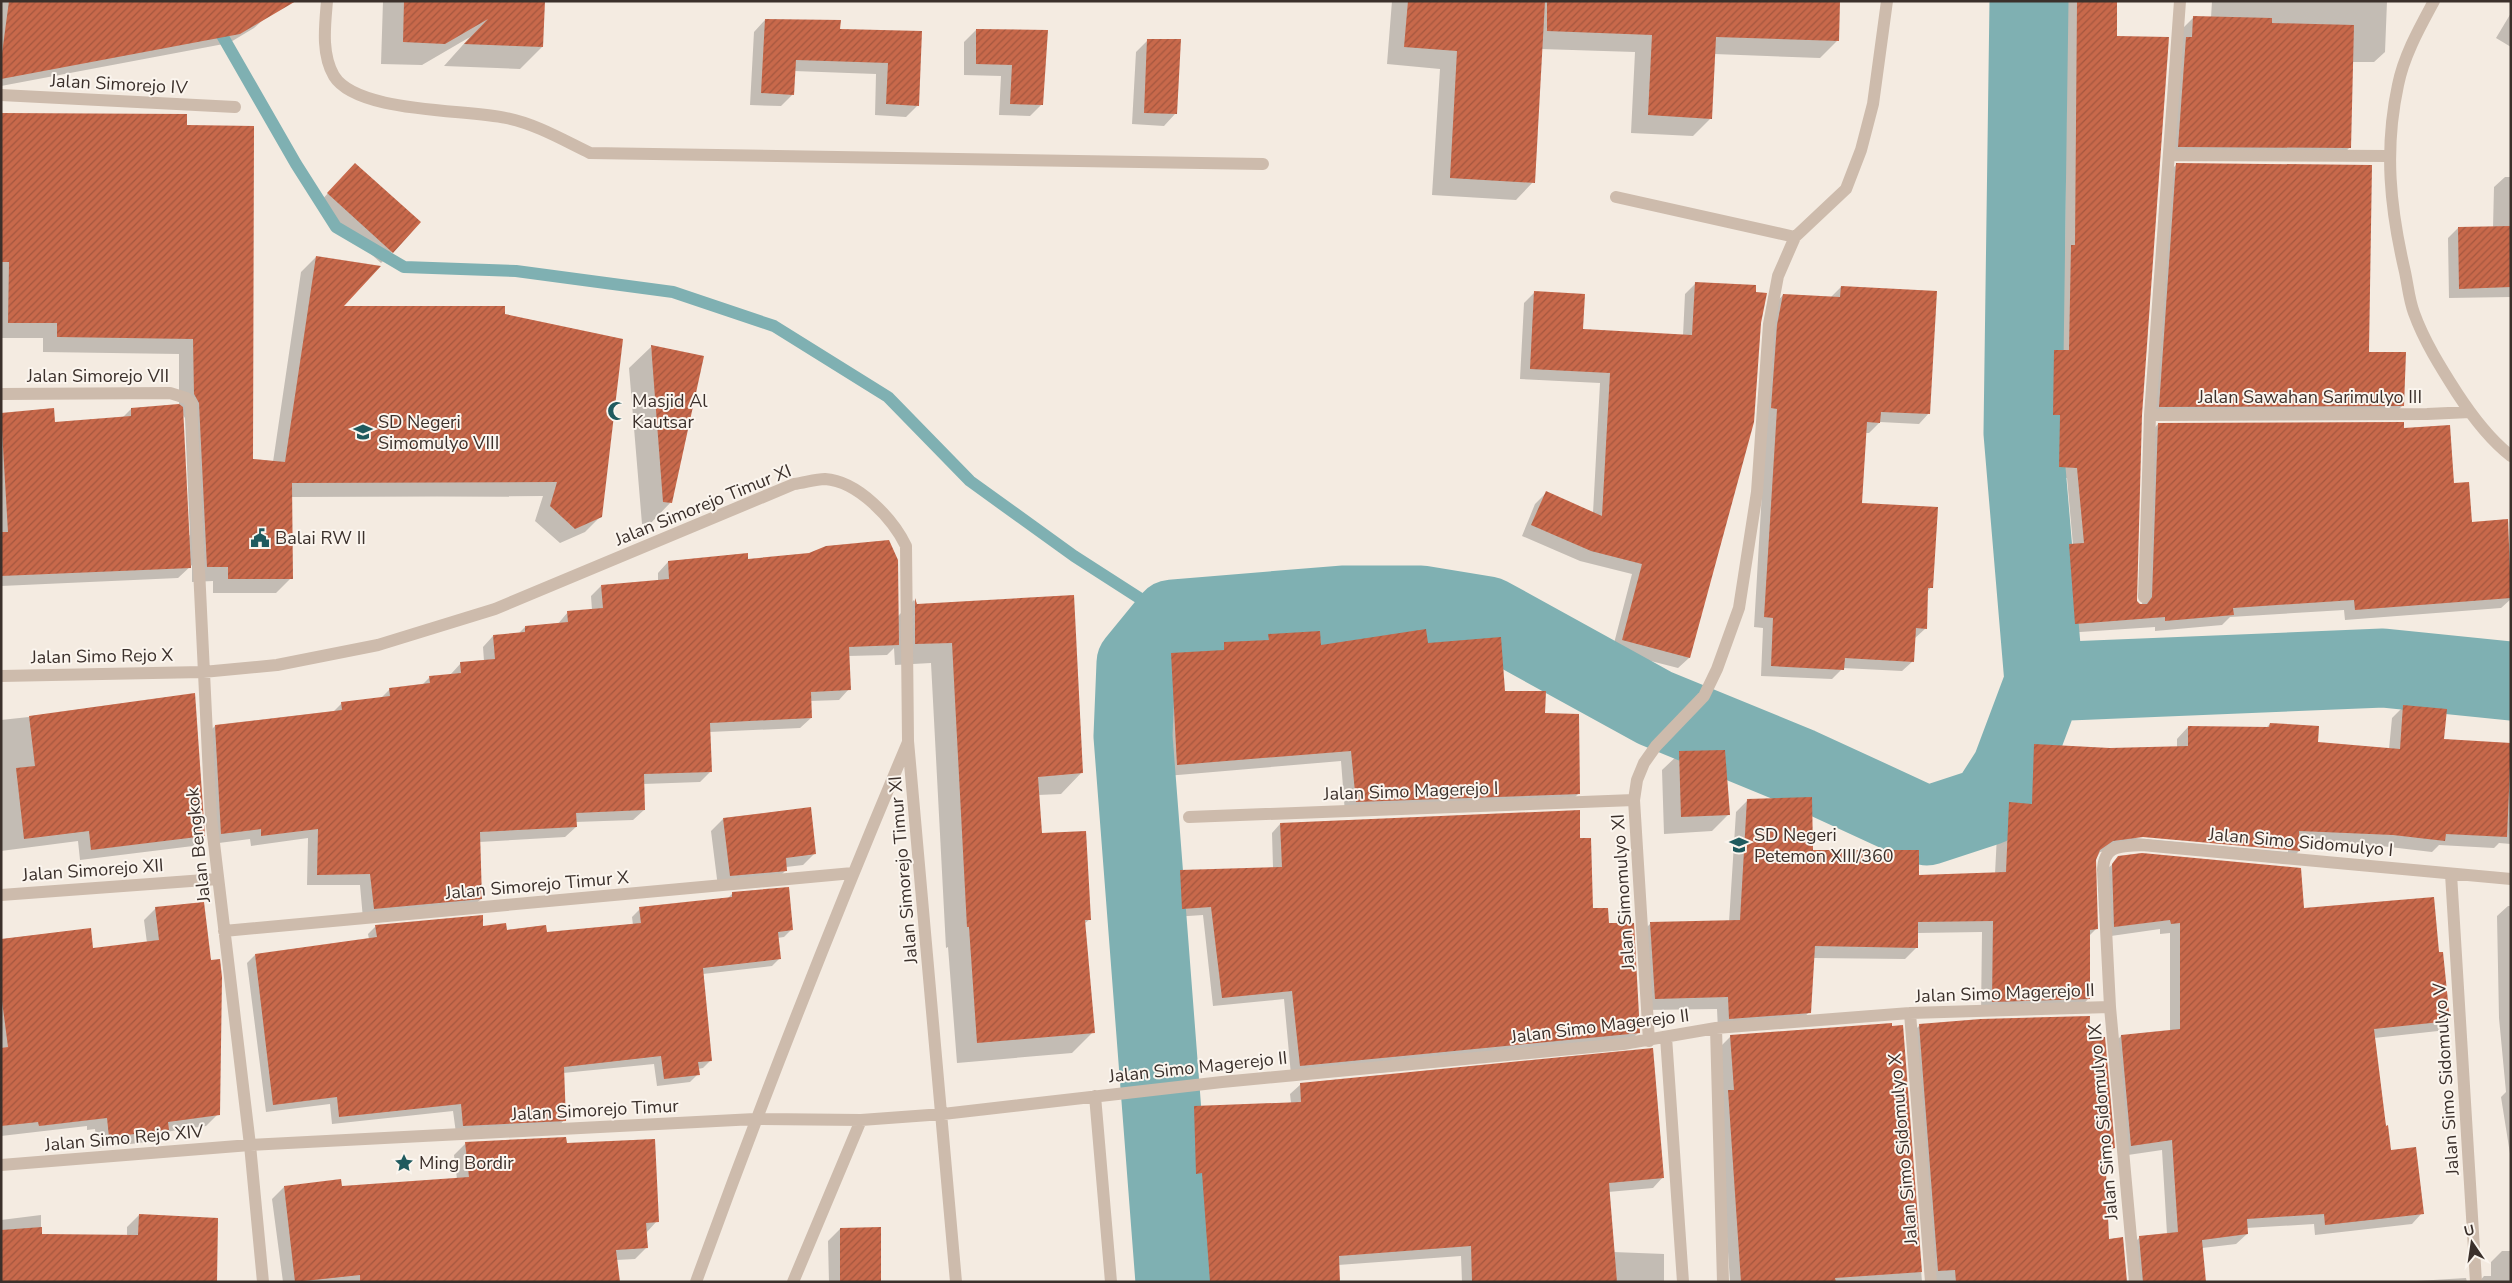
<svg xmlns="http://www.w3.org/2000/svg" width="2512" height="1283" font-family="'Nunito Sans',sans-serif">
<style>
.shadow{fill:#0003;fill-rule:evenodd}
.lines{fill:none;stroke-linecap:round;stroke-linejoin:round}
.stream{stroke:#7fb0b2;stroke-width:12}
.river{stroke:#7fb0b2;stroke-width:79}
.building{fill:url(#building-hatch)}
.lane{stroke:#cdbbac;stroke-width:12}
.street{stroke:#cdbbac;stroke-width:12}
.labels{text-anchor:middle;stroke-width:4;stroke-linejoin:round;paint-order:stroke}
.street-label{font-size:18px;fill:#3b302b;stroke:#fbf5ee}
.poi-label{font-size:18px;fill:#3b302b;stroke:#fbf5ee;text-anchor:start}
</style>
<defs>
<pattern id="building-hatch" width="6" height="6" patternUnits="userSpaceOnUse" patternTransform="scale(1.25)"><rect width="6" height="6" fill="#c8694b"/><path d="M-1 1l2-2M0 6l6-6M5 7l2-2" fill="none" stroke="#a4573f"/></pattern>
</defs>
<rect width="100%" height="100%" fill="#f4ebe1"/>
<path class="shadow" d="M1,1h252l11,18 -10,9 -25,15 -228,43z
M383,1h161l-2,46 -22,22 -76,-3 26,-29 -48,28 -41,-1z
M1392,1h447l-1,39 -18,18 -106,-4 -4,65 -17,17 -62,-3 4,-81 -94,-3 -8,133 -17,18 -84,-5 8,-126 -53,-5z
M2061,1h55l-1,36 26,378 -6,182 3,8 4,1 6,-171 10,-11 244,5 51,56 18,38 35,-2 5,78 -10,9 -156,12 -1,-10 -114,7 -8,8 -67,6v-4l-90,6 -6,-77 11,-11h3l-6,-67 -18,-1 1,-52h-7l1,-64 11,-10h4l2,-94 4,-4 2,-227h-6z
M2212,1h175l-2,51 -11,10h-22l-2,85 -10,11 -172,-1 15,-129 10,-10h18z
M2511,13v34l-15,-9z
M765,20l74,10 82,2 -3,73 -12,12 -31,-2 1,-41 -82,-3 -1,23 -12,12 -31,-1 4,-73z
M976,30l70,1 -4,73 -12,12 -31,-1 2,-39 -37,-1v-33z
M1148,40l27,74 -11,12 -32,-2 4,-72z
M1,114l185,13 66,333 21,2 28,-190 15,-15 25,50 163,8 97,201 -16,16 -25,11 -25,-22 8,-25 -252,1v81l-15,15h-63v-12l-21,1v-17l-14,13 -177,8v-172l53,9 68,-5 9,-9 48,-2v-53l-136,-2v-14h-42zM181,412l4,6 5,117 -2,1z
M2177,164l191,189 35,52 -10,10 -244,1 18,-242z
M344,176l48,76 -11,11 -64,-58z
M2505,177h6v120l-62,1 -1,-60 10,-10h35l1,-41z
M1695,284l65,39 -7,98 -64,237 -11,10 -66,-17 20,-77 -52,-13 -58,-25 13,-32 11,-11 47,20 7,-130 -80,-4 4,-76 11,-11 46,38 102,6 2,-42z
M1841,287l88,126 -10,11 -39,-2 -11,11h-3l-5,72 70,82 -4,5 -1,36 -12,11 -1,22 -11,10 -59,-3 -11,11 -71,-3 2,-48 -9,-1 19,-321 10,-11 47,3z
M651,347l20,155 -22,23 -7,-1 -13,-156z
M747,560l150,57 17,-17 3,5 165,167 -21,22 -23,1 3,39 49,85 -6,5 9,108 -21,21 -115,10 -9,-116 -2,1 -15,-285 -36,2 -1,-17 -7,7 -39,1 1,33 -10,11 -29,1 1,17 -11,10 -91,4 2,39 -11,11 -57,2 1,26 -11,10 -58,2 1,5 -11,10 -86,5 2,57 -11,10 -107,10 -3,-34h-53l1,-47 -57,8 -1,-7 -39,5 -6,-108 10,-10 118,-14 9,-9 38,-4 10,-10 32,-4 8,-8 20,-2 11,-12 23,-2 -1,-14 10,-11 25,-2 7,-7 32,-2 11,-13 24,-2 -1,-14 10,-10 57,-5v-8l10,-11z
M1269,636l51,11 107,-3 117,71 35,78 -11,11 -223,9 -4,-52 -175,15 -5,-111 11,-11 45,-3 8,-7 38,-2z
M194,695l10,140 -11,11 -113,14 -2,-19 -77,10v-131l83,-9 4,-3z
M2404,706l38,34 69,4v100l-12,-1 -5,5 -55,-3 -7,7 -51,-6 -83,-4 1,9 -12,12 -157,-15 -30,4 -5,8 2,68 -8,8 -1,63 -11,12 -96,3 1,-82 -65,1v14l-12,12 -92,-1 -4,54 -11,12 -80,6 -1,-21 -74,1 -4,-75 11,-11 79,-2 7,-110 12,-12 64,51 105,25 78,-2 3,-59 11,-11h12l1,-47 12,-12 76,5 67,-2v-9l11,-12 78,1 4,-4 47,19 72,6 3,-31zM2136,835l152,14v3l-152,-14z
M1680,753l49,61 -17,17 -48,3 -2,-64z
M723,819l92,34 -12,12 -17,2v3l-12,12 -56,5 -7,-56z
M1280,824l312,86 16,15 31,107 -9,9 -339,34 -7,-76 -71,7 -10,-91 -30,2 -1,-37 8,-9 93,-3 -1,-35z
M2123,856l179,54 136,44 10,67 -10,10 -64,7 11,89 5,24 32,62 -10,11 -97,11 -1,-11 -68,4 1,6 -11,10 -34,4 3,34h-73l-3,-34 11,-11 27,-3 -5,-84 -41,6 -10,-109 10,-11 49,-5v-98l-10,1v-5l-56,8 -1,-65z
M732,894l60,35 -8,8 -7,1 3,20 -8,8 -69,8 8,86 -8,8 -5,1v5l-8,8 -33,4 -3,-22 -91,9 1,47 -7,8 -101,5 -3,-22 -121,13 -2,-20 -64,8 -19,-149 8,-8 114,-16 -1,-5 8,-8 106,2 64,6 87,-9 -1,-8 8,-8 87,-10z
M2508,906h3v254l-10,-63 5,-5 -7,-74 -2,-102z
M156,908l62,206 -12,12 -41,6 -10,9 -58,7 -2,-19 -8,1v-4l-86,10v-196l91,10 55,-7 -3,-23z
M1920,1025l168,15 25,108 -9,9 3,83 19,42h-198l-19,-246z
M1902,1027l20,255h-192l-12,-180 2,-55 11,-11z
M1301,1084l362,93 -10,11 -45,4 5,60 51,2v28h-202l-1,-26 -123,9 1,17h-140l-7,-99h-6l-2,-65 10,-10 97,-5 -1,-9z
M466,1143l100,2 91,76 -11,12v15l-11,11 -19,1 3,22h-336l-11,-83 12,-12 56,-7 1,7 116,-8 -3,-24z
M41,1215v20l86,1v-9l12,-12 77,67h-215v-62z
M840,1229l40,53h-51l-1,-41z
M2502,1251h9v31h-32l5,-6h7v-14z
M2466,1278l1,4h-67z"/>
<g class="lines">
<path class="stream" d="M215,23l81,141 40,63 68,40 112,4 157,21 101,34 114,71 82,84 104,75 98,63"/>
<path class="river" d="M2044,682l339,-14 128,13
M1175,1282l-42,-546 3,-73 36,-44 170,-14h79l67,11 167,92 144,59 128,59 61,-20 23,-36 33,-88 -21,-249 6,-432"/>
</g>
<path class="building" d="M9,1h287l-56,33 -239,45v-18z
M404,1h141l-2,46 -79,-3 24,-25 -43,25 -42,-2z
M1408,1h137l-10,182 -85,-5 7,-127 -53,-4z
M1547,1h293l-1,40 -123,-4 -4,82 -64,-4 4,-80 -105,-4z
M2077,1h40v35l52,1 -27,378 -5,186 3,3h7l5,-7 6,-174 246,-1v6l46,-3 4,58 15,-1 3,40 36,-3 3,79 -156,12 -1,-10 -121,8 1,7 -69,6v-4l-90,7 -6,-80 15,-1 -7,-75 -18,-1 1,-52h-7l1,-65h15l2,-105h4z
M2193,16l79,2v5l82,2 -3,123 -173,-1 8,-110h6z
M765,19l76,1 -1,9 82,2 -3,75 -33,-2 2,-41 -92,-3 -2,35 -33,-2z
M976,29l72,1 -5,75 -33,-1 2,-39 -36,-1z
M1147,39h34l-4,75 -33,-1z
M1,113l186,1v11l67,1 -1,333 32,3 31,-206 65,10 -37,40h161v8l118,25 -21,178 -27,12 -25,-23 7,-24 -265,1 1,96h-65v-12h-21l-8,-164 -5,-9 -1,-55 -136,-2v-14h-49l1,-61h-8z
M355,163l66,59 -28,31 -66,-60z
M2176,163l196,2 -3,187h37l-2,54 -245,1z
M2511,226v61l-52,2 -1,-62z
M1695,282l61,3v7l11,1 -6,30 -7,99 -64,236 -68,-18 20,-76 -51,-13 -60,-26 15,-34 56,25 8,-143 -80,-4 4,-78 51,3 -2,35 109,6z
M1841,286l96,5 -7,123 -49,-2 -1,11 -13,-1 -5,81 76,4 -5,81h-5l-1,41 -11,-1 -2,34 -69,-4 -1,12 -73,-4 2,-48 -9,-1 13,-208 -6,-1 6,-83 6,-31 57,3z
M651,345l53,11 -32,147 -9,-1z
M179,404l4,3 8,161 -190,8v-44h7l-7,-119 53,-5 1,14 76,-6v-8z
M889,540l9,20 1,85 -50,2 2,43 -40,2 1,26 -102,5 2,49 -68,2 1,36 -69,3 1,14 -97,5 2,67 -108,10 -4,-35 -53,1 1,-46 -57,7v-7l-40,5 -6,-109 127,-15 -1,-8 49,-6 -1,-8 41,-5 -1,-7 32,-3 -1,-11 35,-3 -2,-24 32,-3v-6l43,-4 -1,-11 36,-3 -2,-23 68,-6 -1,-18 80,-8v6l61,-6 17,-7z
M1074,595l9,178 -45,4 4,56 44,-2 5,89h-6l10,113 -118,10 -8,-116h-2l-15,-284 -37,1v-46l2,6z
M1426,629l2,14 73,-6 4,54h41l-1,22 34,1 1,80 -224,8 -5,-51 -174,14 -6,-112 53,-3v-8l45,-2 -1,-6 52,-3 1,14z
M195,693l10,143 -114,14 -2,-19 -65,8 -8,-71 19,-2 -6,-50z
M2403,705l44,4 -3,30 67,4 -4,94 -61,-3 -1,7 -52,-6 -94,-4 1,20 -157,-14 -30,4 -13,9 -4,10 2,69 -8,1v69l-98,3 1,-81 -75,1v26l-103,-2 -4,67 -82,6 -1,-22 -73,2 -5,-77 90,-2 7,-121 65,-2 1,53h106v25l87,-3 3,-70 23,2 2,-60 76,4 78,-2v-20l81,1 1,-4 49,3 -1,16 82,7z
M1725,750l5,65 -49,2 -2,-66z
M811,807l5,47 -30,4 1,13 -57,5 -7,-58z
M1580,810v28h11l2,70h15l1,15h25l6,110 -340,33 -8,-75 -70,7 -11,-91 -29,2 -2,-39 102,-3 -2,-44z
M2142,853l159,15 3,40 130,-11 5,55h4l7,69 -76,8 12,97 2,-1 3,25 25,-3 8,67 -99,11 -1,-11 -77,5 1,15 -46,6 4,42h-63l-4,-46 39,-4 -6,-92 -41,6 -10,-111 59,-6v-106l-9,1 -1,-4 -56,7 -2,-63 6,-8z
M789,887l4,43 -15,2 3,27 -78,9 9,93 -14,1 2,13 -36,4 -3,-23 -97,11 2,54 -103,5 -2,-22 -122,13 -2,-20 -64,8 -18,-151 122,-17 -2,-12 108,-10v11l23,-3 1,7 39,-5 1,7 94,-9 -2,-16 93,-10v-5z
M204,902l7,58 9,-1 2,18 -2,138 -52,7 1,8 -60,7 -2,-19 -68,8 -1,-4 -37,4v-78l7,-1 -7,-54v-54l90,-11 2,20 66,-8 -4,-33z
M2090,1016l-1,22 16,-1 10,111 -10,2 4,89 14,-2 4,45h-171l-1,-12 -17,1 -19,-247 62,-5z
M1892,1023v3l11,-1 19,247 -87,6 1,4h-95l-13,-192h6l-4,-55z
M1653,1048l11,130 -55,5 8,99h-145l-1,-36 -132,10 1,26h-130l-8,-109 -6,1 -2,-68 107,-4 -1,-19z
M566,1137l1,6 88,-4 4,83 -13,1 2,25 -32,2 4,32h-260v-7l-65,7 -11,-96 57,-7 1,7 127,-9 -4,-35z
M139,1214l79,4 -1,64h-216v-52l41,-3v7l96,1z
M881,1227v55h-41v-54z"/>
<g class="lines">
<path class="lane" d="M327,1c-2,24 -6,53 7,75 23,37 130,33 172,42 30,6 57,22 84,35l673,11"/>
<path class="street" d="M2434,1c-14,26 -30,54 -36,84 -14,65 -8,123 7,187 3,14 4,28 9,41 10,28 27,55 43,80 15,23 32,46 54,63
M1,95l234,12
M2169,155l219,1
M1616,197l179,40
M1,394l169,-1 16,5 5,5 20,415 39,327 13,137
M2150,415l277,-1 43,-2
M2144,597l6,-182 30,-414
M1,676l202,-4 74,-7 101,-20 117,-36 299,-125c10,-1 21,-5 31,-5 33,2 68,40 81,67l2,195 48,541
M1189,817l445,-17
M2451,874l25,408
M1,895l217,-16
M224,931l629,-58
M1910,1013l21,269
M1716,1028l7,254
M1666,1037l17,245
M1649,1041l-15,-241 3,-20 7,-17 12,-17 48,-50 13,-27 22,-61 18,-116 12,-168 9,-48 17,-39 51,-48 15,-39 12,-46 14,-103
M1095,1096l16,186
M1,1165l249,-20 505,-26 106,1 82,-6 279,-32 401,-38 93,-16 194,-15 200,-6
M696,1282c66,-182 137,-362 212,-540
M793,1282l68,-162
M2135,1282l-25,-275 -7,-137c1,-26 18,-23 39,-25l369,34"/>
</g>
<defs>
<g id="mosque-bare" transform="scale(1.5)"><path d="M3.5-4.9A6 6 0 1 0 3.5 4.9A5 5 0 1 1 3.5-4.9Z" fill="#1f5a5e" stroke="#fbf5ee" stroke-width="2.5" paint-order="stroke"/></g>
<g id="school-bare" transform="scale(1.5)"><path d="M0-5L7-2L0 1L-7-2ZM-4 1L0 2.5L4 1V4Q0 6-4 4Z" fill="#1f5a5e" stroke="#fbf5ee" stroke-width="2.5" paint-order="stroke"/></g>
<g id="civic-bare" transform="scale(1.5)"><path d="M-.6-6.5H3V-4.5H.6V-3L4-1V1h2V6H-6V1h2V-1L-.6-3ZM-1.2 2.5V6h2.4V2.5Z" fill="#1f5a5e" stroke="#fbf5ee" stroke-width="2.5" paint-order="stroke"/></g>
<g id="sight-bare" transform="scale(1.5)"><path d="M0-6L1.8-2.2L6-1.7L2.9 1.2L3.7 5.4L0 3.3L-3.7 5.4L-2.9 1.2L-6-1.7L-1.8-2.2Z" fill="#1f5a5e" stroke="#fbf5ee" stroke-width="2.5" paint-order="stroke"/></g>
</defs>
<g fill-rule="evenodd">
<use href="#mosque-bare" x="617" y="411"/>
<use href="#school-bare" x="363" y="432"/>
<use href="#civic-bare" x="260" y="538"/>
<use href="#school-bare" x="1739" y="845"/>
<use href="#sight-bare" x="404" y="1163"/>
</g>
<g class="labels">
<g class="street-label">
<text transform="translate(119 84) rotate(3)" y="6">Jalan Simorejo IV</text>
<text x="98" y="382">Jalan Simorejo VII</text>
<text x="2310" y="403">Jalan Sawahan Sarimulyo III</text>
<text transform="translate(703 505) rotate(-22)" y="6">Jalan Simorejo Timur XI</text>
<text transform="translate(102 656) rotate(-1)" y="6">Jalan Simo Rejo X</text>
<text transform="translate(1411 791) rotate(-2)" y="6">Jalan Simo Magerejo I</text>
<text transform="translate(2301 842) rotate(5)" y="6">Jalan Simo Sidomulyo I</text>
<text transform="translate(198 845) rotate(-96)" y="6">Jalan Bengkok</text>
<text transform="translate(93 870) rotate(-4)" y="6">Jalan Simorejo XII</text>
<text transform="translate(903 870) rotate(-95)" y="6">Jalan Simorejo Timur XI</text>
<text transform="translate(537 885) rotate(-5)" y="6">Jalan Simorejo Timur X</text>
<text transform="translate(1623 892) rotate(-94)" y="6">Jalan Simomulyo XI</text>
<text transform="translate(2005 993) rotate(-2)" y="6">Jalan Simo Magerejo II</text>
<text transform="translate(1600 1026) rotate(-7)" y="6">Jalan Simo Magerejo II</text>
<text transform="translate(1198 1067) rotate(-6)" y="6">Jalan Simo Magerejo II</text>
<text transform="translate(2446 1079) rotate(-94)" y="6">Jalan Simo Sidomulyo V</text>
<text transform="translate(595 1110) rotate(-3)" y="6">Jalan Simorejo Timur</text>
<text transform="translate(2103 1122) rotate(-95)" y="6">Jalan Simo Sidomulyo IX</text>
<text transform="translate(124 1138) rotate(-5)" y="6">Jalan Simo Rejo XIV</text>
<text transform="translate(1903 1149) rotate(-95)" y="6">Jalan Simo Sidomulyo X</text>
</g>
<g class="poi-label">
<text x="632" y="407">Masjid Al<tspan x="632" dy="21">Kautsar</tspan></text>
<text x="378" y="428">SD Negeri<tspan x="378" dy="21">Simomulyo VIII</tspan></text>
<text x="275" y="544">Balai RW II</text>
<text x="1754" y="841">SD Negeri<tspan x="1754" dy="21">Petemon XIII/360</tspan></text>
<text x="419" y="1169">Ming Bordir</text>
</g>
</g>
<rect width="2512" height="1283" fill="none" stroke="#3b302b" stroke-width="5"/>
<g transform="translate(2472 1243) rotate(347)" stroke="#fbf5ee" stroke-width="4" paint-order="stroke">
<path d="M0-4L9 19L0 12L-9 19Z" fill="#3b302b"/>
<text y="-8" font-size="14" font-weight="bold" text-anchor="middle" fill="#3b302b">U</text>
</g>
</svg>
